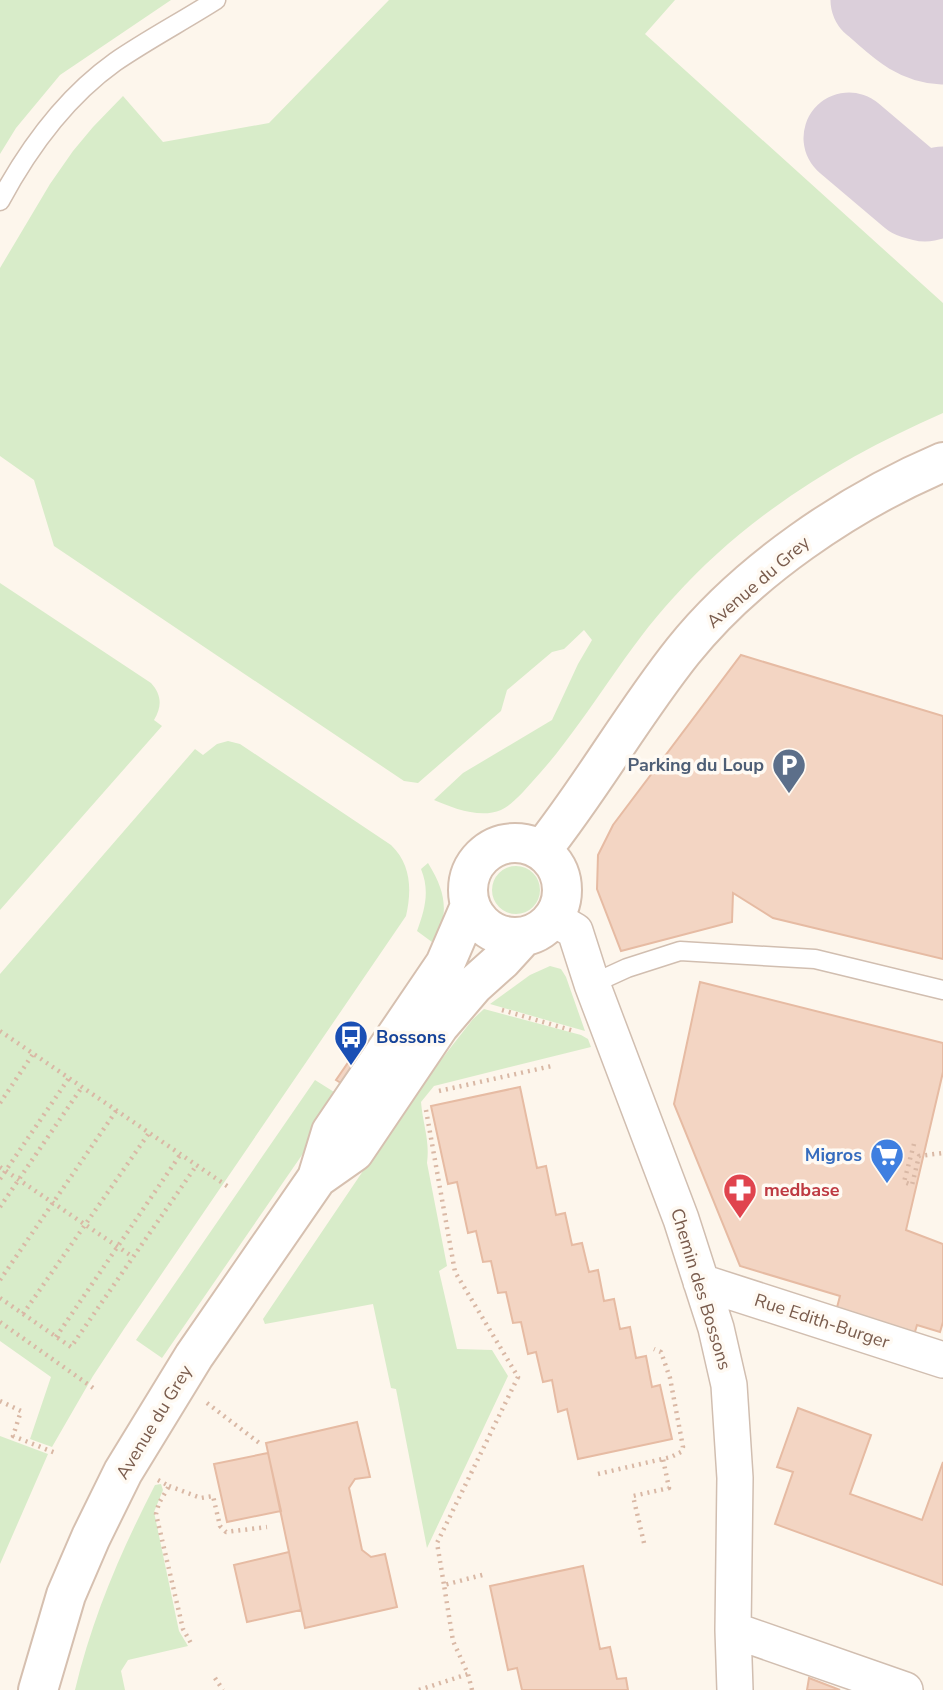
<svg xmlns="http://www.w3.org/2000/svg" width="943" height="1690" font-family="'Nunito Sans',sans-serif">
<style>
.green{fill:#d8ecc9}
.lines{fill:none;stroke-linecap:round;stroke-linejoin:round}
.taxiway{stroke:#dbcfda;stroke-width:91}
.building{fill:#f3d5c3;stroke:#e6bba3;stroke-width:2}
.lane-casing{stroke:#d1beb0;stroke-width:21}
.street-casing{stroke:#d1beb0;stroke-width:38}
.secondary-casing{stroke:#d6c0b0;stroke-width:42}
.path{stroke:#d9b8a5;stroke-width:4.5;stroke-dasharray:2 5;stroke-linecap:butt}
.lane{stroke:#fff;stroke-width:18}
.street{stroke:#fff;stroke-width:35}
.secondary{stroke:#fff;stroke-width:38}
.labels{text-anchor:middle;stroke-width:7;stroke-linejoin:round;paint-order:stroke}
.street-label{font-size:18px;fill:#7a5c4d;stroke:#fffaf3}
.service-label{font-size:18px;font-weight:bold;fill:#4e5e75;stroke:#fffaf3;text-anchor:end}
.transit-label{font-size:18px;font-weight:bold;fill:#164399;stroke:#fffaf3;text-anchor:start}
.shop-label{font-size:18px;font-weight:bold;fill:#366cbe;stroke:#fffaf3;text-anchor:end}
.health-label{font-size:18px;font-weight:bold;fill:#be3a42;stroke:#fffaf3;text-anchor:start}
</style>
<rect width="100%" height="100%" fill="#fdf6ec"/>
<path class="green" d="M0,0h171l-111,75 -44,53 -16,26z
M389,0h286l-30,34 298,269v110c-101,44 -195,102 -269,184 -53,57 -89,128 -142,185 -8,9 -20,23 -31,28 -21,9 -48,-2 -67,-10l29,-27 89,-53 26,-56 14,-24 -8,-10 -20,19 -12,3 -45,38 -6,21 -83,72 -14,-2 -350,-235 -20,-66 -34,-24v-188l50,-84 23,-33 20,-24 30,-31 40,46 106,-19z
M0,583l151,100c11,12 11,24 3,37l8,6 -162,184z
M228,741l12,3 151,101c20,19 21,45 15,71l-282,413 -31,47 -41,71 -22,-8 21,-62 -51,-36v-367l195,-225 8,6 14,-11z
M428,863c19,31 20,48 8,82l-19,-14c8,-22 13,-40 4,-62z
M492 890a24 24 0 1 1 48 0a24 24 0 1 1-48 0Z
M550,966l11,3 5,8 19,54 -95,-27 40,-29z
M484,1009l97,26 7,4 3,8 -157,39 -13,16c2,23 9,39 6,61l20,103 -8,5 18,78 35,1 16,26 -81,172 -31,-159 -5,-1 -18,-84 -108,20 -2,-5 156,-231 54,-69z
M315,1080l27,17 -180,261 -26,-18z
M0,1436l48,18 -48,110z
M161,1484l2,6 -9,22 25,119 9,15 -60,14 -7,11 4,19h-50c17,-72 46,-139 80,-205z"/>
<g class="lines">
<path class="taxiway" d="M876,0c21,17 38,38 67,39
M849,138l65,55 11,3 18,-4"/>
</g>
<path class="building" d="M741,655l202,61v243l-170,-41 -40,-25 -1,29 -111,29 -24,-62 1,-34 15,-30z
M700,982l243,61v29l-37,158 37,14v78l-3,10 -23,-7 -3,10 -80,-16 6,-23 -100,-30 -66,-162z
M356,1051l8,6 -20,28 -8,-5z
M520,1087l17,81 9,-2 10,49 9,-2 7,32 10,-2 7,29 9,-2 6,31 10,-2 6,30 10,-2 6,31 10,-2 6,31 8,-2 12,54 -94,20 -11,-50 -9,3 -6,-32 -9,2 -7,-30 -8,2 -7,-32 -8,1 -7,-31 -8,1 -7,-32 -8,1 -7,-31 -8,2 -11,-51 -9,2 -17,-78z
M798,1408l73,27 -21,59 72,26 21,-58v123l-168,-61 18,-52 -16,-5z
M357,1422l13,55 -15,2 -6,9 13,62 9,7 14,-3 12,53 -92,21 -39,-185z
M268,1453l13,58 -54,11 -13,-58z
M289,1552l12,58 -54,12 -13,-57z
M583,1566l17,83 10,-2 7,32 9,-1 2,12h-106l-5,-22 -9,2 -18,-84z
M809,1678l31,12h-33z"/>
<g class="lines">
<g class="lane-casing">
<path id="lane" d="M0,201c28,-52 66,-104 115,-139 32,-22 68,-41 101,-62
M592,984l35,-16 53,-17 135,8 128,31"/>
</g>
<g class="street-casing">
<path id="street" d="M553,918l22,13 17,53 89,235 35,109 13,57 6,93 -2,152 2,60
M701,1282l242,78
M733,1630l172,60"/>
</g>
<g class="secondary-casing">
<path id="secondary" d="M468 890a47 47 0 1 1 94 0a47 47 0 1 1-94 0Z
M541,851c51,-64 91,-136 142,-200 64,-80 166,-149 260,-189
M317,1178l37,-26 85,-126 35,-41 28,-25 21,-23
M38,1690l28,-95 25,-58 32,-65 71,-116 123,-178 14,-46 114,-168 25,-58"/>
</g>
<path class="path" d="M502,1010l72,21
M0,1031l230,157
M439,1091l113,-25
M0,1103l33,-49
M426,1110l29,162 63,105 -81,166 7,42
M914,1144l-10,38 8,3 7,-29 24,-3
M0,1167l133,90
M0,1179l69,-101
M0,1207l82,-120
M0,1280l116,-169
M0,1298l71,49 125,-181
M23,1314l126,-181
M0,1322l96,68
M56,1337l124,-182
M0,1401l21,10 -8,25 45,18
M207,1403l55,42
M598,1474l73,-17 10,-5 2,-5 -13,-69 -9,-26 -7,-3
M158,1480l11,6 -10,17 -3,11 27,115 9,16
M169,1486l32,12 12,-2 7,30 6,6 41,-5
M644,1543l-11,-47 36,-8 -6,-29
M215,1678l8,12
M419,1690l49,-16
M472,1690l-4,-16 -15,-33 -9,-56 42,-11"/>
<use href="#lane" class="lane"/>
<use href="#street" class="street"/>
<use href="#secondary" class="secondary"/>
</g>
<defs>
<g id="parking-pin" transform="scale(1.75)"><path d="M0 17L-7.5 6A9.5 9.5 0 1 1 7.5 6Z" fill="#5c6f8a" stroke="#fffaf3"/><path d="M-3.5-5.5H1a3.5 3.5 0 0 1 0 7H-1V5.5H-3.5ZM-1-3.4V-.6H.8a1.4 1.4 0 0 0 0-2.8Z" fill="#fff"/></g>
<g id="bus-pin" transform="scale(1.75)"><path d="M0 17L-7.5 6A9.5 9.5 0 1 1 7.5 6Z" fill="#1a4fb4" stroke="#fffaf3"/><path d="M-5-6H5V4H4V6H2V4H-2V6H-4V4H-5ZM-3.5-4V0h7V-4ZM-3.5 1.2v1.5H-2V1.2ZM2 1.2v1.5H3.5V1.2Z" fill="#fff"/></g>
<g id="supermarket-pin" transform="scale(1.75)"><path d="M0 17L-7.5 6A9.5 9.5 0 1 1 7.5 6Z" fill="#3f7fe0" stroke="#fffaf3"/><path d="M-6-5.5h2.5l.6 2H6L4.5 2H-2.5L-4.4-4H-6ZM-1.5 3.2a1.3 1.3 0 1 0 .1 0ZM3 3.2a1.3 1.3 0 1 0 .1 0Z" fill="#fff"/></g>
<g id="pharmacy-pin" transform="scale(1.75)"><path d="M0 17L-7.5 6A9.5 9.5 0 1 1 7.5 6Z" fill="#e0444e" stroke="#fffaf3"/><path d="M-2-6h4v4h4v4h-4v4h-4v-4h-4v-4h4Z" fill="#fff"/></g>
</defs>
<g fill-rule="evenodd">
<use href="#parking-pin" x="789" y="765"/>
<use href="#bus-pin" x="351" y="1037"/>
<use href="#supermarket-pin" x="887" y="1155"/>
<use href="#pharmacy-pin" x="740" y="1190"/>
</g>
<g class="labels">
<g class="street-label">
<text transform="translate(758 582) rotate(-41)" y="6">Avenue du Grey</text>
<text transform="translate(701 1289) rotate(73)" y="6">Chemin des Bossons</text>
<text transform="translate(822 1321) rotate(18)" y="6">Rue Edith-Burger</text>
<text transform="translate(154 1422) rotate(-59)" y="6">Avenue du Grey</text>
</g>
<g class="service-label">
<text x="764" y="771">Parking du Loup</text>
</g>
<g class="transit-label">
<text x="376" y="1043">Bossons</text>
</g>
<g class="shop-label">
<text x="862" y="1161">Migros</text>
</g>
<g class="health-label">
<text x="764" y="1196">medbase</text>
</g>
</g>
</svg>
